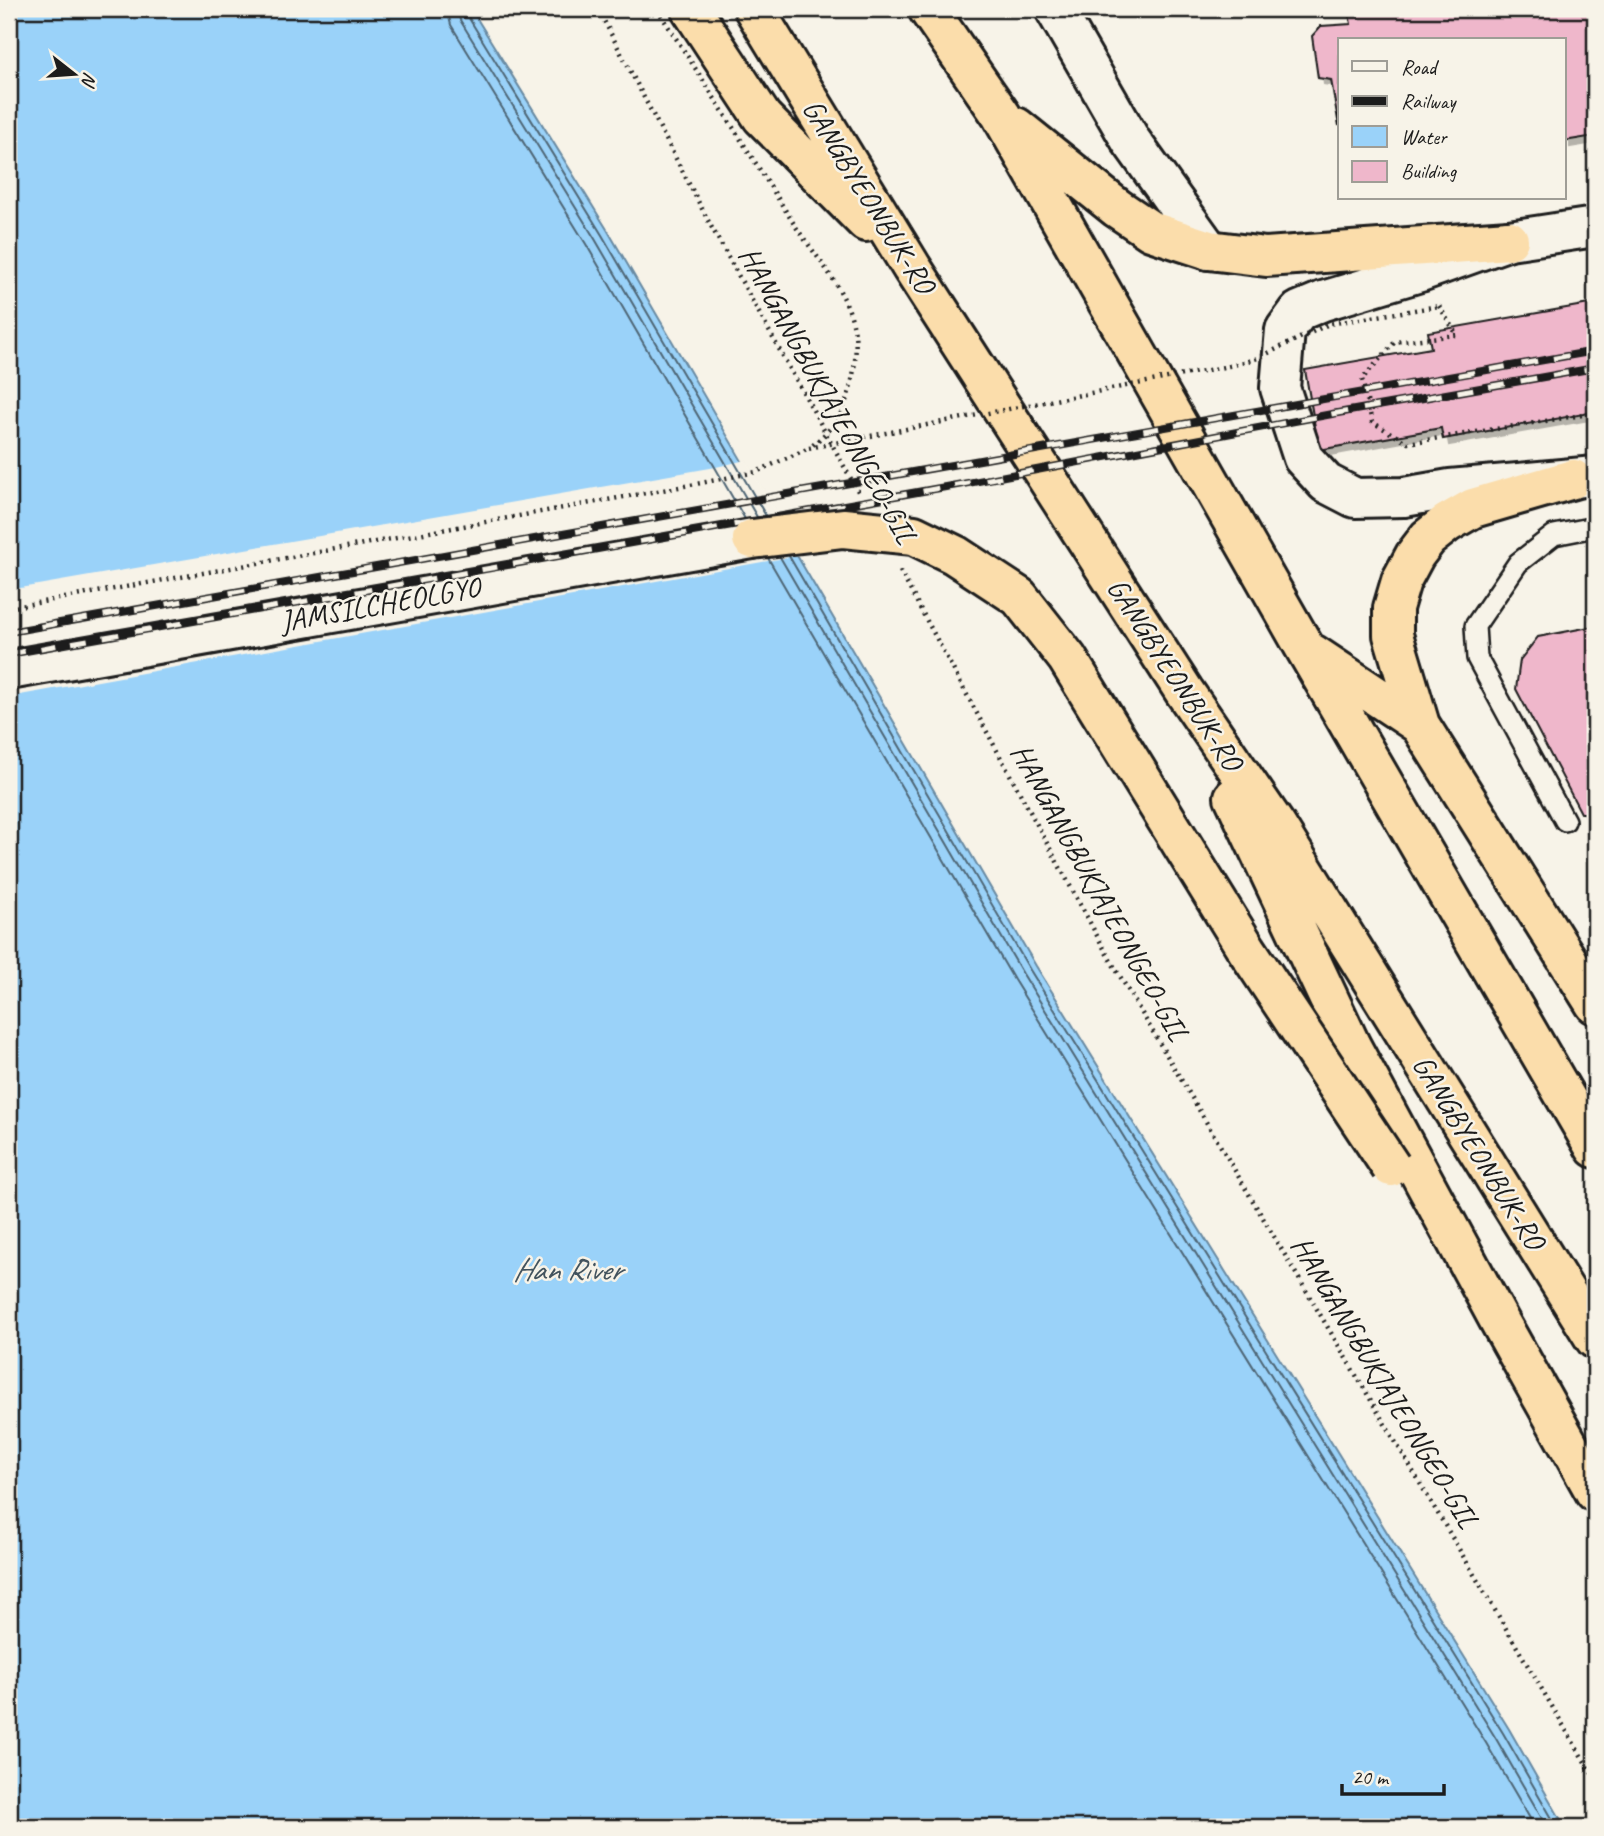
<svg xmlns="http://www.w3.org/2000/svg" width="1604" height="1836" font-family="Caveat,sans-serif">
<style>
.water{fill:#9ad2f9;stroke:#6889a1;stroke-width:2}
.pier{fill:#f7f3e8}
.lines{fill:none;stroke-linecap:round;stroke-linejoin:round}
.shore{stroke:#4e6574;stroke-width:2}
.building{fill:#efb7cb;stroke:#1c1c1c;stroke-width:2;filter:url(#shadow)}
.lane-casing{stroke:#1c1c1c;stroke-width:24}
.street-casing{stroke:#1c1c1c;stroke-width:44}
.secondary-casing{stroke:#1c1c1c;stroke-width:44}
.highway-casing{stroke:#1c1c1c;stroke-width:44}
.path{stroke:#1c1c1c;stroke-width:4.5;stroke-dasharray:2 5;stroke-linecap:butt}
.lane{stroke:#f7f3e8;stroke-width:19}
.street{stroke:#f7f3e8;stroke-width:38}
.secondary{stroke:#f7f3e8;stroke-width:38}
.highway{stroke:#fbddab;stroke-width:38}
.rail-casing{stroke:#1c1c1c;stroke-width:8}
.rail{stroke:#f7f3e8;stroke-width:5;stroke-dasharray:16;stroke-linecap:butt}
.highway-bridge-casing{stroke:#1c1c1c;stroke-width:44;stroke-linecap:butt}
.path-bridge{stroke:#1c1c1c;stroke-width:4.5;stroke-dasharray:2 5;stroke-linecap:butt}
.highway-bridge{stroke:#fbddab;stroke-width:38}
.labels{text-anchor:middle;stroke-width:5;stroke-linejoin:round;paint-order:stroke}
.street-label{font-size:30px;fill:#1c1c1c;stroke:#f7f3e8}
.water-label{font-size:32px;font-style:italic;fill:#42535e;stroke:#f7f3e8}
</style>
<defs>
<filter id="shadow"><feDropShadow dx="6" dy="6" stdDeviation="0" flood-color="#0004"/></filter>
</defs>
<rect width="100%" height="100%" fill="#f7f3e8"/>
<filter id="ink" filterUnits="userSpaceOnUse"><feTurbulence type="fractalNoise" baseFrequency=".0143" numOctaves="2"/><feDisplacementMap in="SourceGraphic" scale="14" xChannelSelector="R" yChannelSelector="G"/><feConvolveMatrix kernelMatrix="1 2 1 2 8 2 1 2 1" color-interpolation-filters="sRGB"/></filter>
<g filter="url(#ink)">
<path class="water" d="M9,9h462l137,222 428,735 473,763 56,98h-1556z"/>
<path class="pier" d="M746,460l55,95 -792,142v-107l707,-123z"/>
<g class="lines">
<path class="shore" d="M447,9l4,16 135,219 159,275
M457,9l3,11 135,219 162,278
M466,9l1,6 135,220 164,281
M789,556l241,414 473,763 54,94
M780,557l243,417 472,763 52,90
M768,558l246,422 472,763 49,84"/>
</g>
<path class="building" d="M1348,9h247v127l-31,5v-101h-224l-1,86 -8,-46 -13,-2 -6,-42 9,-10 30,-2z
M1595,303v109l-152,27 -2,-11 -122,22 -14,-80 126,-22 -3,-16z
M1595,626v187h-14l-65,-124 4,-29 18,-23z"/>
<g class="lines">
<g class="lane-casing">
<path id="lane" d="M1565,821l-88,-163 -2,-32 43,-63 36,-28 41,-8"/>
</g>
<g class="street-casing">
<path id="street" d="M1055,9l76,132 78,109
M9,670l743,-131"/>
</g>
<g class="secondary-casing">
<path id="secondary" d="M1595,227l-86,13 -89,32 -97,29 -24,10 -14,19 -5,58 23,70 23,25 29,15 49,-1 46,-8 145,-13"/>
</g>
<g class="highway-casing">
<path id="highway" d="M691,9l71,108 104,105
M754,9l158,259 272,423 93,136 318,512
M928,9l73,106 305,535 289,498
M1016,127l101,81 34,23 58,19 57,7 243,-17
M1573,479l-100,29 -26,15 -19,15 -13,17 -14,26 -8,27v27l27,90 175,279
M1313,654l107,71
M1234,797l117,249 150,278 94,168"/>
</g>
<path class="path" d="M598,9l114,219 148,267
M1439,306l18,29 -62,7 -33,37 10,43 36,21 187,-30
M900,571l208,385 487,823
M9,608l687,-124 60,-12 53,-24"/>
<use href="#lane" class="lane"/>
<use href="#street" class="street"/>
<use href="#secondary" class="secondary"/>
<use href="#highway" class="highway"/>
<g class="rail-casing">
<path id="rail" d="M9,632l1586,-281
M9,654l959,-171 364,-69 263,-46"/>
</g>
<use href="#rail" class="rail"/>
<g class="highway-bridge-casing">
<path id="highway-bridge" d="M752,539l91,-11 71,7 41,20 64,42 48,61 180,292 144,217"/>
</g>
<path class="path-bridge" d="M657,9c46,71 92,143 137,215 23,35 55,67 61,110 3,26 -4,65 -19,87 -7,10 -17,18 -26,27
M809,448l425,-83 24,-7 71,-34 110,-18"/>
<use href="#highway-bridge" class="highway-bridge"/>
</g>
</g>
<g class="labels">
<g class="street-label">
<text transform="translate(869 196) rotate(58)" y="10">GANGBYEONBUK-RO</text>
<text transform="translate(828 395) rotate(61)" y="10">HANGANGBUKJAJEONGEO-GIL</text>
<text transform="translate(380 604) rotate(-10)" y="10">JAMSILCHEOLGYO</text>
<text transform="translate(1175 674) rotate(57)" y="10">GANGBYEONBUK-RO</text>
<text transform="translate(1100 892) rotate(61)" y="10">HANGANGBUKJAJEONGEO-GIL</text>
<text transform="translate(1479 1152) rotate(58)" y="10">GANGBYEONBUK-RO</text>
<text transform="translate(1385 1382) rotate(59)" y="10">HANGANGBUKJAJEONGEO-GIL</text>
</g>
<g class="water-label">
<text x="567" y="1280">Han River</text>
</g>
</g>
<rect width="1604" height="1836" fill="none" stroke="#f7f3e8" stroke-width="35"/>
<rect x="18" y="18" width="1569" height="1801" fill="none" stroke="#1c1c1c" stroke-width="2.5" filter="url(#ink)"/>
<rect x="1338" y="38" width="228" height="161" fill="#f7f3e8" stroke="#9f9d96" stroke-width="2"/>
<rect x="1352" y="61" width="35" height="10" fill="#f7f3e8" stroke="#9f9d96" stroke-width="2"/>
<text x="1401" y="74" font-size="21" fill="#1c1c1c">Road</text>
<rect x="1352" y="96" width="35" height="10" fill="#1c1c1c" stroke="#9f9d96" stroke-width="2"/>
<text x="1401" y="108" font-size="21" fill="#1c1c1c">Railway</text>
<rect x="1352" y="126" width="35" height="21" fill="#9ad2f9" stroke="#9f9d96" stroke-width="2"/>
<text x="1401" y="144" font-size="21" fill="#1c1c1c">Water</text>
<rect x="1352" y="161" width="35" height="21" fill="#efb7cb" stroke="#9f9d96" stroke-width="2"/>
<text x="1401" y="178" font-size="21" fill="#1c1c1c">Building</text>
<g transform="translate(74 74) rotate(107)" stroke="#f7f3e8" stroke-width="5" paint-order="stroke">
<path d="M0-5L12 26L0 18L-12 26Z" fill="#1c1c1c"/>
<text y="-10" font-size="19" font-weight="bold" text-anchor="middle" fill="#1c1c1c">N</text>
</g>
<path d="M1342 1784v10h102v-10" fill="none" stroke="#1c1c1c" stroke-width="3.5"/>
<text x="1352" y="1784" font-size="21" fill="#1c1c1c" stroke="#f7f3e8" stroke-width="5" paint-order="stroke">20 m</text>
</svg>
